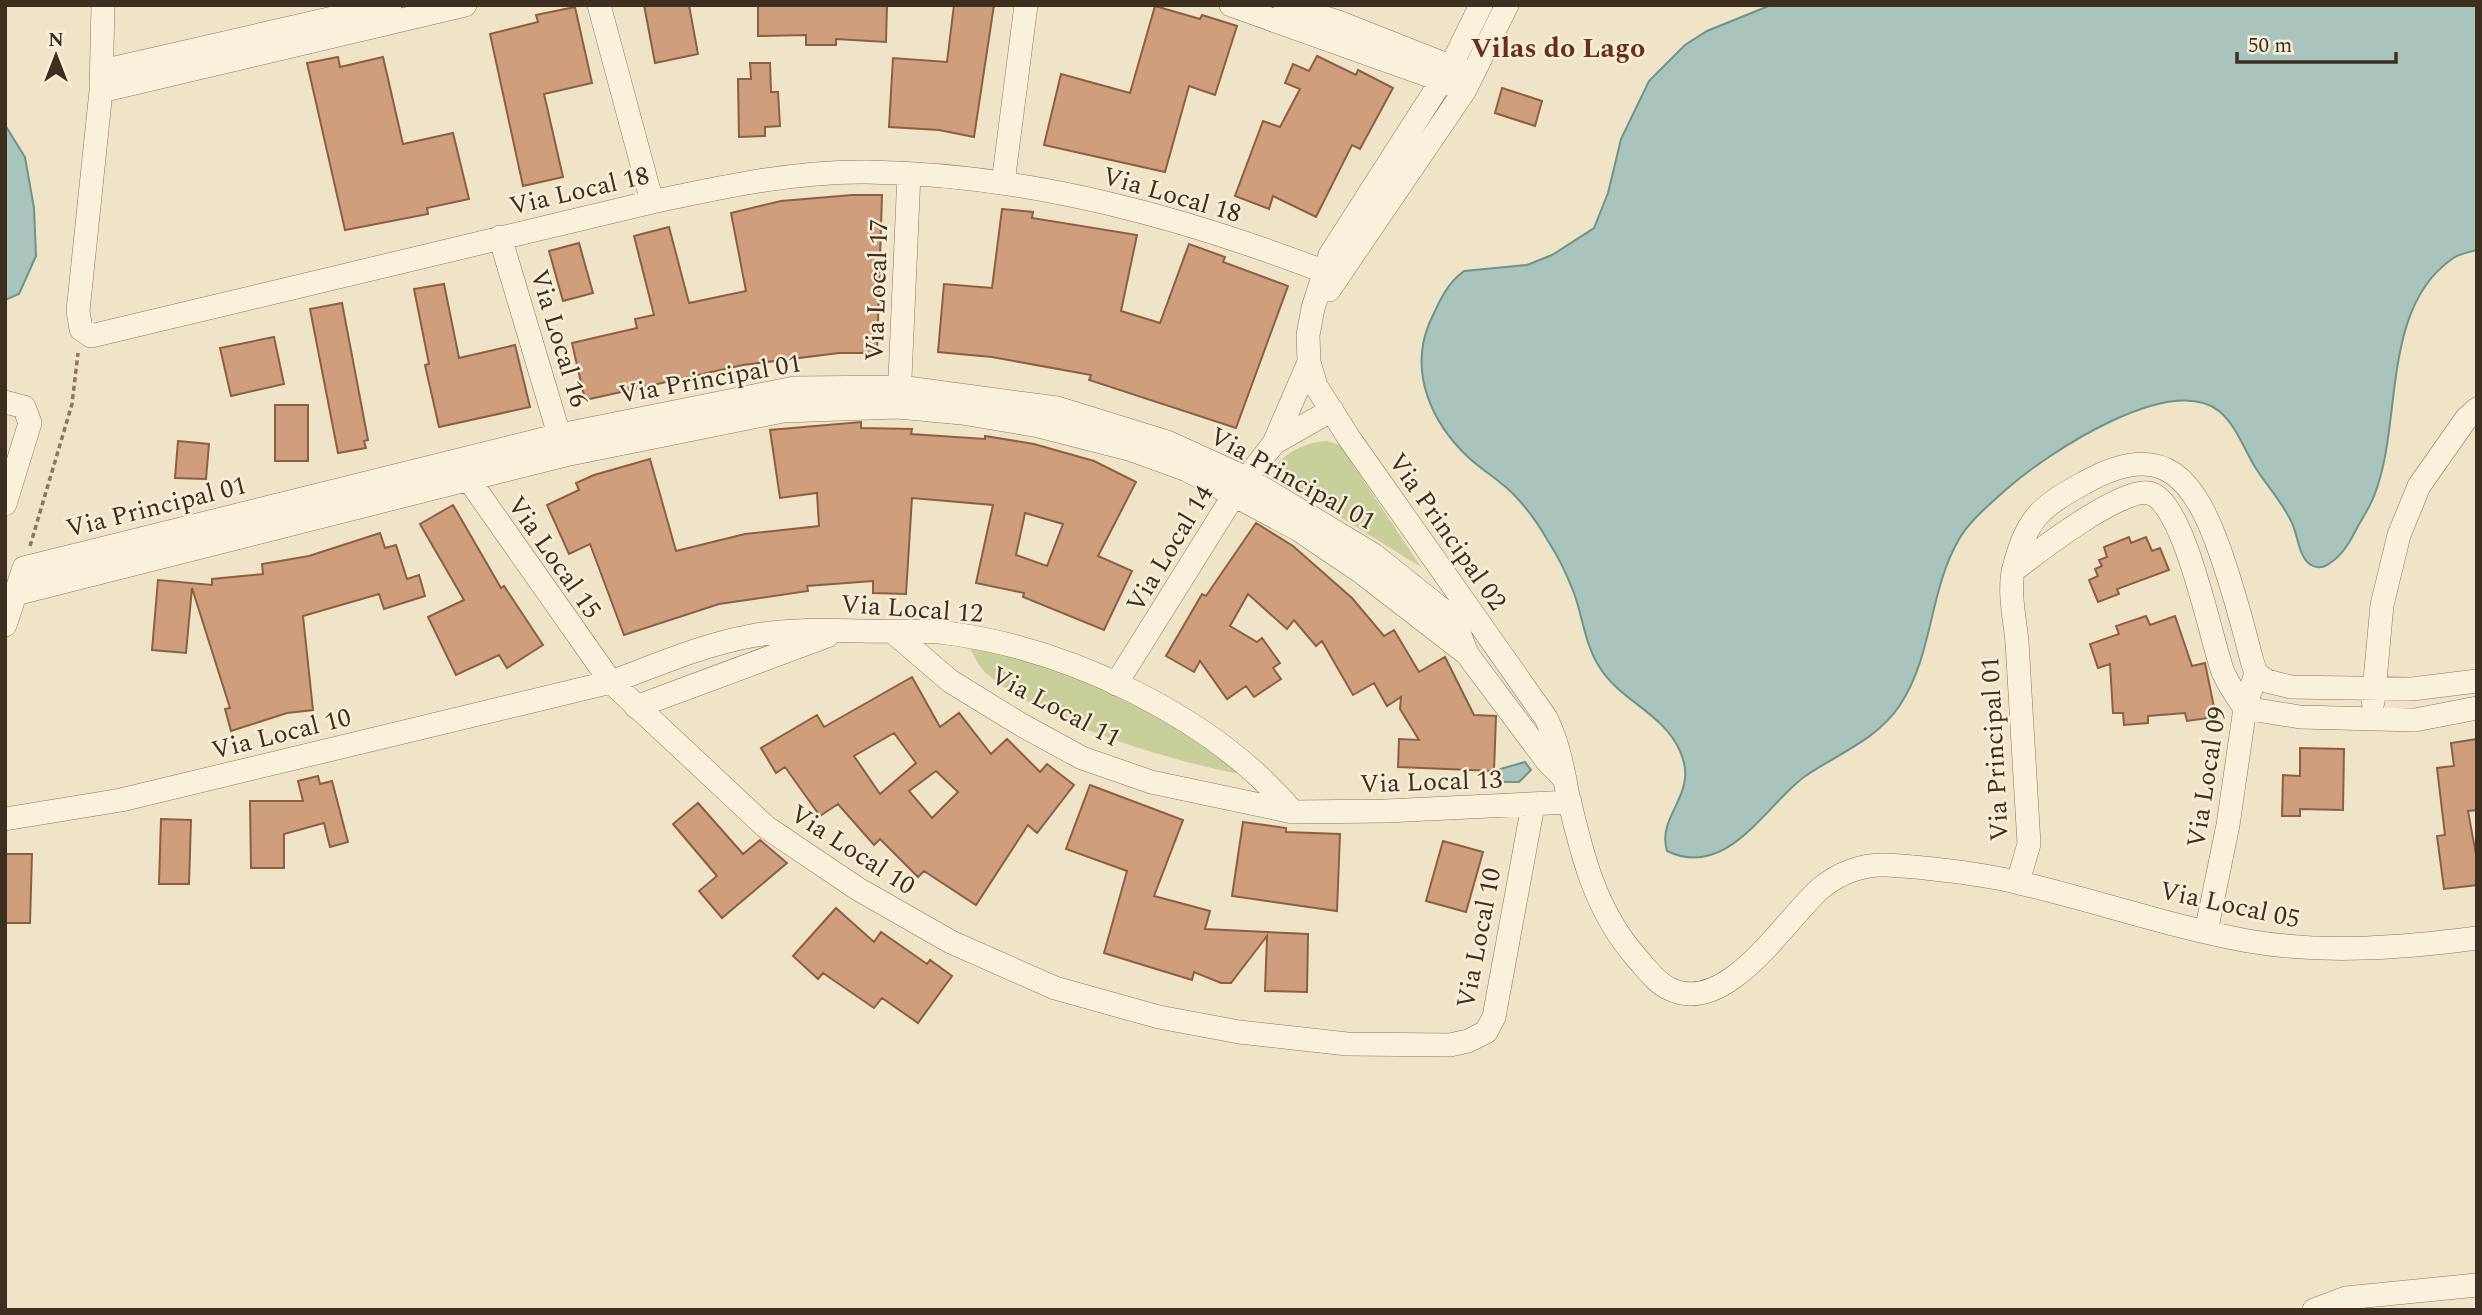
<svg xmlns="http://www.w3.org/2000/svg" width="2482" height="1315" font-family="Spectral,serif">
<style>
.green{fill:#c9cf9b}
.water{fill:#a9c4bc;stroke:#6f938a;stroke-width:2}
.building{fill:#cf9f7d;stroke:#8d5f41;stroke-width:2;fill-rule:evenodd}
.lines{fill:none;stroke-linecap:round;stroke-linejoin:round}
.street-casing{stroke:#8d765c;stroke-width:24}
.path{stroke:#8d765c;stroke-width:3.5;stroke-dasharray:5 3.5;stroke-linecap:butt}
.street{stroke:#faf1dc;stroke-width:23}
.labels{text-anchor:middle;stroke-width:5;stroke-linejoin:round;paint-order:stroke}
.street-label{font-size:26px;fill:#3d2e20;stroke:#f7eed8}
.neighbourhood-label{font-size:28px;font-weight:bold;fill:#6b2e1e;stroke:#f7eed8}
</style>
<rect width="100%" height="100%" fill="#f0e4c8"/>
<path class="green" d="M1327,441l13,4 81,122 -144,-89 -2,-12c14,-16 32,-24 52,-25z
M968,646c104,25 190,54 271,128 -71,-14 -200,-52 -253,-101 -8,-7 -12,-19 -18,-27z"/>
<path class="water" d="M1771,5h706v245c-8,2 -19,4 -25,9 -72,50 -49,166 -78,237 -4,11 -11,21 -16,30 -7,14 -15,29 -28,37 -5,4 -12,6 -19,2 -12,-7 -13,-29 -19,-42 -9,-20 -25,-37 -37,-56 -11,-18 -19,-42 -36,-56 -50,-39 -172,43 -210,76 -17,15 -41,35 -51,54 -29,51 -25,114 -58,164 -23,35 -63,49 -96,72 -39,29 -77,103 -137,74 -11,-37 33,-56 13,-100 -17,-38 -59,-50 -80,-83 -15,-23 -17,-50 -26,-75 -7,-18 -16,-37 -26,-52 -9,-16 -19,-30 -31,-43 -14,-16 -33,-26 -49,-41 -36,-34 -59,-84 -39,-133 9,-20 17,-40 35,-53l63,-6 25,-10 42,-27 14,-35 13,-54 28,-58 36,-36 22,-14z
M5,125l20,32 9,51 2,48 -17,38 -14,6z
M1525,762l6,8 -12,12h-21l-2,-6 4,-7z"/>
<path class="building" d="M644,5h45l9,49 -43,9z
M758,5h129l-1,37 -50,-3v6h-30v-10l-48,1z
M954,5h40l-20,132 -35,-7 -50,-3 4,-69 54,4z
M1155,6l45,13 2,-4 35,11 -22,69 -26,-9 -24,86 -121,-27 17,-71 69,19z
M575,7l17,76 -48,11 19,83 -40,9 -33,-152 48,-12 -2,-7z
M1317,56l39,19 2,-5 35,18 -33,61 -8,-4 -36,72 -43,-21 -4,13 -34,-13 28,-75 17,6 20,-38 -15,-6 8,-19 16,7z
M338,57l2,10 43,-10 20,87 50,-11 16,66 -42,9 1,6 -83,16 -38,-167z
M750,63h20l1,29h7l2,34 -15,1v9l-26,1 -1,-58h13z
M1502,88l40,13 -7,25 -40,-13z
M852,195h30l-5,158h-38l-96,12 -158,35 -13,-57 65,-15 -2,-9 19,-4 -20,-79 35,-9 20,76 57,-12 -15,-78 50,-12z
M1002,209l31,3 -1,6 105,17 -16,76 39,12 29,-79 36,13 -2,5 65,24 -52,142 -147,-48 2,-5 -99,-18 -54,-5 6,-68 48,4z
M579,243l14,50 -30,8 -14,-50z
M444,284l15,74 56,-13 15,62 -91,20 -14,-62 4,-1 -15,-75z
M342,303l26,137 -4,1 2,7 -28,5 -28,-144z
M274,337l10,47 -53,12 -11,-48z
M275,405h33v56h-33z
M861,422v6l51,1 -1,5 74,5v-3l49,8 60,17 42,21 -38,74 34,15 -28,59 -81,-33 1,-4 -48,-10 17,-78 -81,-7 -6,96 -33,-1v-12l-66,5 1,5 -89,13 -95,31 -34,-91 -21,10 -22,-49 32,-15 -3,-7 18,-8 56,-16 26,92 69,-17 74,-8 -2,-33 -37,5 -10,-68zM1025,513l38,11 -16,42 -31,-11z
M178,441l31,3 -3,35 -31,-1z
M453,505l48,83 3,-2 39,59 -36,23 -8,-13 -43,20 -28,-58 36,-17 -44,-76z
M1256,523l37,23 59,52 32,38 10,-6 25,42 26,-15 29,58 22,1 -2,55 -96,-4 1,-28 20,1 -19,-31 1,-12 -14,9 -13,-23 -21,12 -31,-54 -6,5 -22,-26 -7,9 -39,-35 -18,32 27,16 5,-4 18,25 -7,5 8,11 -27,18 -8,-11 -19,13 -27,-38 -6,11 -28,-16 36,-62 4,2z
M380,533l5,15 11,-3 11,34 12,-4 6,21 -41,13 -5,-15 -76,22 10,94 -26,3 -56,18 -6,-22 5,-1 -38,-120 -6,65 -34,-3 6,-70 54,5v-6l51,-5 -1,-10 47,-8z
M2129,537l2,6 15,-6 6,14 8,-3 9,22 -52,19 2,5 -21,8 -9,-22 9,-4 -3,-7 7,-3 -3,-6 8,-3 -3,-10z
M2146,616l4,9 25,-9 17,50 13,-3 11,54 -29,4 -2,-8 -37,3v7l-24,2 -1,-12h-10l-3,-49 -12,4 -8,-24 29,-10 -3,-8z
M912,677l28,50 19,-14 32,41 16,-15 33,33 7,-8 27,21 -37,48 -9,-8 -52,80 -52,-34 -6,6 -38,-38 -6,6 -36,-41 -18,12 -35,-49 -9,6 -15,-25 56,-33 7,12zM894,733l22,30 -36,31 -26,-38zM936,771l22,21 -26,26 -23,-27z
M2477,739v71l-9,1 9,49v25l-33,4 -7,-53 8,-1 -8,-67 17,-2 -3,-23z
M2300,748l44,1 -1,61 -43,-1v7h-18l1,-41 17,1z
M318,776l2,8 12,-3 16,61 -18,5 -6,-24 -40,11v34h-33l-1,-67h53l-5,-20z
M1090,785l93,35 -29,76 56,15 -5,18 103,5 -1,58 -42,-1 2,-55 -36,47h-10l-27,-11 -2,8 -88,-27 23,-82 -61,-22z
M698,803l45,51 17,-14 27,23 -65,55 -23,-27 18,-15 -44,-52z
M161,819l30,1 -2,64h-30z
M1243,822l43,6v4l54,2 -3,77 -105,-15z
M1443,841l40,11 -17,60 -40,-11z
M5,854h27l-2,69h-25z
M836,908l38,34 7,-10 46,32 3,-4 22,16 -34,47 -36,-25 -8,10 -51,-35 -5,6 -25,-23z"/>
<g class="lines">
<g class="street-casing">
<path id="street" d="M103,5l-2,86 -23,220 3,18 10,7 561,-134c70,-15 143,-31 215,-30 162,2 321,46 471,105
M599,5l53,197
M1231,5l224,80
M1285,5l53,17 124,49
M1481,5l-30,61 -121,189 -17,53 -5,27 1,27 7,24 33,52 197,280c12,25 16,46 21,73 14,60 27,118 69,166 10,11 20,26 34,32 57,28 115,-70 151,-101 18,-15 42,-24 65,-23 38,2 98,9 134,18 77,18 151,44 228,58 76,13 154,7 229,-3
M102,71l288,-66
M101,91l364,-86
M1003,183l23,-178
M500,237l63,211
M1329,290l136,-200 42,-85
M899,401l10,-227
M5,402l19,5 6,16 -25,81
M1274,443l58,-33
M462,470l149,212c46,-17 91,-37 140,-46 38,-7 74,-6 111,-5 28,1 58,-2 85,2 123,16 266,84 346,179
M2013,571c23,-18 108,-84 136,-78 36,8 62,148 74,179 6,13 13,24 22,36l55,9 115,3 62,-12
M15,594l550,-139 218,-44 115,-4 64,6 77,13 90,23 58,21 112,60 62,42 106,82
M5,625l19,-57 536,-133 234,-47 106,-1 157,21 110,34 79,36 128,77 80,64 13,35 80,107 18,18
M893,632l57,49 70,43 62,34 69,24 142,30 93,-1 184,-9
M1116,684l118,-189 40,-52 35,-81
M2373,702l9,-97 17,-70 20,-49 47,-67 11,-10
M636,707l191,-71
M5,819l116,-19 490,-118 155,145 92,62 93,53 104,46 104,29 80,15 108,12 103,1 18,-4 18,-9 8,-15 39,-212
M2018,882l11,-38c-4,-67 -8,-135 -12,-202 -2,-22 -9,-52 -3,-74 12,-49 27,-62 70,-85 81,-46 111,-3 137,71 12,35 22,71 31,107l4,12 11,8 24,6 121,2 65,-8
M2206,932l22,-107 17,-117 11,-35
M2314,1310l32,-12 131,-13"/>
</g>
<path class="path" d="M30,546l42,-142 6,-51"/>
<use href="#street" class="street"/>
</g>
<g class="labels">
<g class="street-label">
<text transform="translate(579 190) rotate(-13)" y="9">Via Local 18</text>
<text transform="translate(1172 194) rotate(16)" y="9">Via Local 18</text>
<text transform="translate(876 290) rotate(-88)" y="9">Via Local 17</text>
<text transform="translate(560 338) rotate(73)" y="9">Via Local 16</text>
<text transform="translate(710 378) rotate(-10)" y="9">Via Principal 01</text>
<text transform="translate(1293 478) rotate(29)" y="9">Via Principal 01</text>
<text transform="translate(156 506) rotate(-14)" y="9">Via Principal 01</text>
<text transform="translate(1448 531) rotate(55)" y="9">Via Principal 02</text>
<text transform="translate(1169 548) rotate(-59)" y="9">Via Local 14</text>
<text transform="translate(555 557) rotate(55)" y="9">Via Local 15</text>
<text transform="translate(912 608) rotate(4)" y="9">Via Local 12</text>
<text transform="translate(1056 706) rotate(28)" y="9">Via Local 11</text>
<text transform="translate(281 733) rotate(-14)" y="9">Via Local 10</text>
<text transform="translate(1994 749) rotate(-93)" y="9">Via Principal 01</text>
<text transform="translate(2206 777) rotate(-81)" y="9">Via Local 09</text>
<text transform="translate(1431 781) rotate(-2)" y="9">Via Local 13</text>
<text transform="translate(853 849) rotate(33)" y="9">Via Local 10</text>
<text transform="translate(2230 904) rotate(12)" y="9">Via Local 05</text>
<text transform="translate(1478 938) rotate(-79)" y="9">Via Local 10</text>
</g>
<g class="neighbourhood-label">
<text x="1558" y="57">Vilas do Lago</text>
</g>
</g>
<rect width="2482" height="1315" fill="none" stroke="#3d2e20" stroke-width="14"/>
<g transform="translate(56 56)" stroke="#f7eed8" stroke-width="5" paint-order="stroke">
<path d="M0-5L12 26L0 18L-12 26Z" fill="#3d2e20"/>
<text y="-10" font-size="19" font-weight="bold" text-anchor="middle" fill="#3d2e20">N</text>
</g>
<path d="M2237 52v10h159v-10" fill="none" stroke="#3d2e20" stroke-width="3.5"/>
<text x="2248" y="52" font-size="21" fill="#3d2e20" stroke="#f7eed8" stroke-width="5" paint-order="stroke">50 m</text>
</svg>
